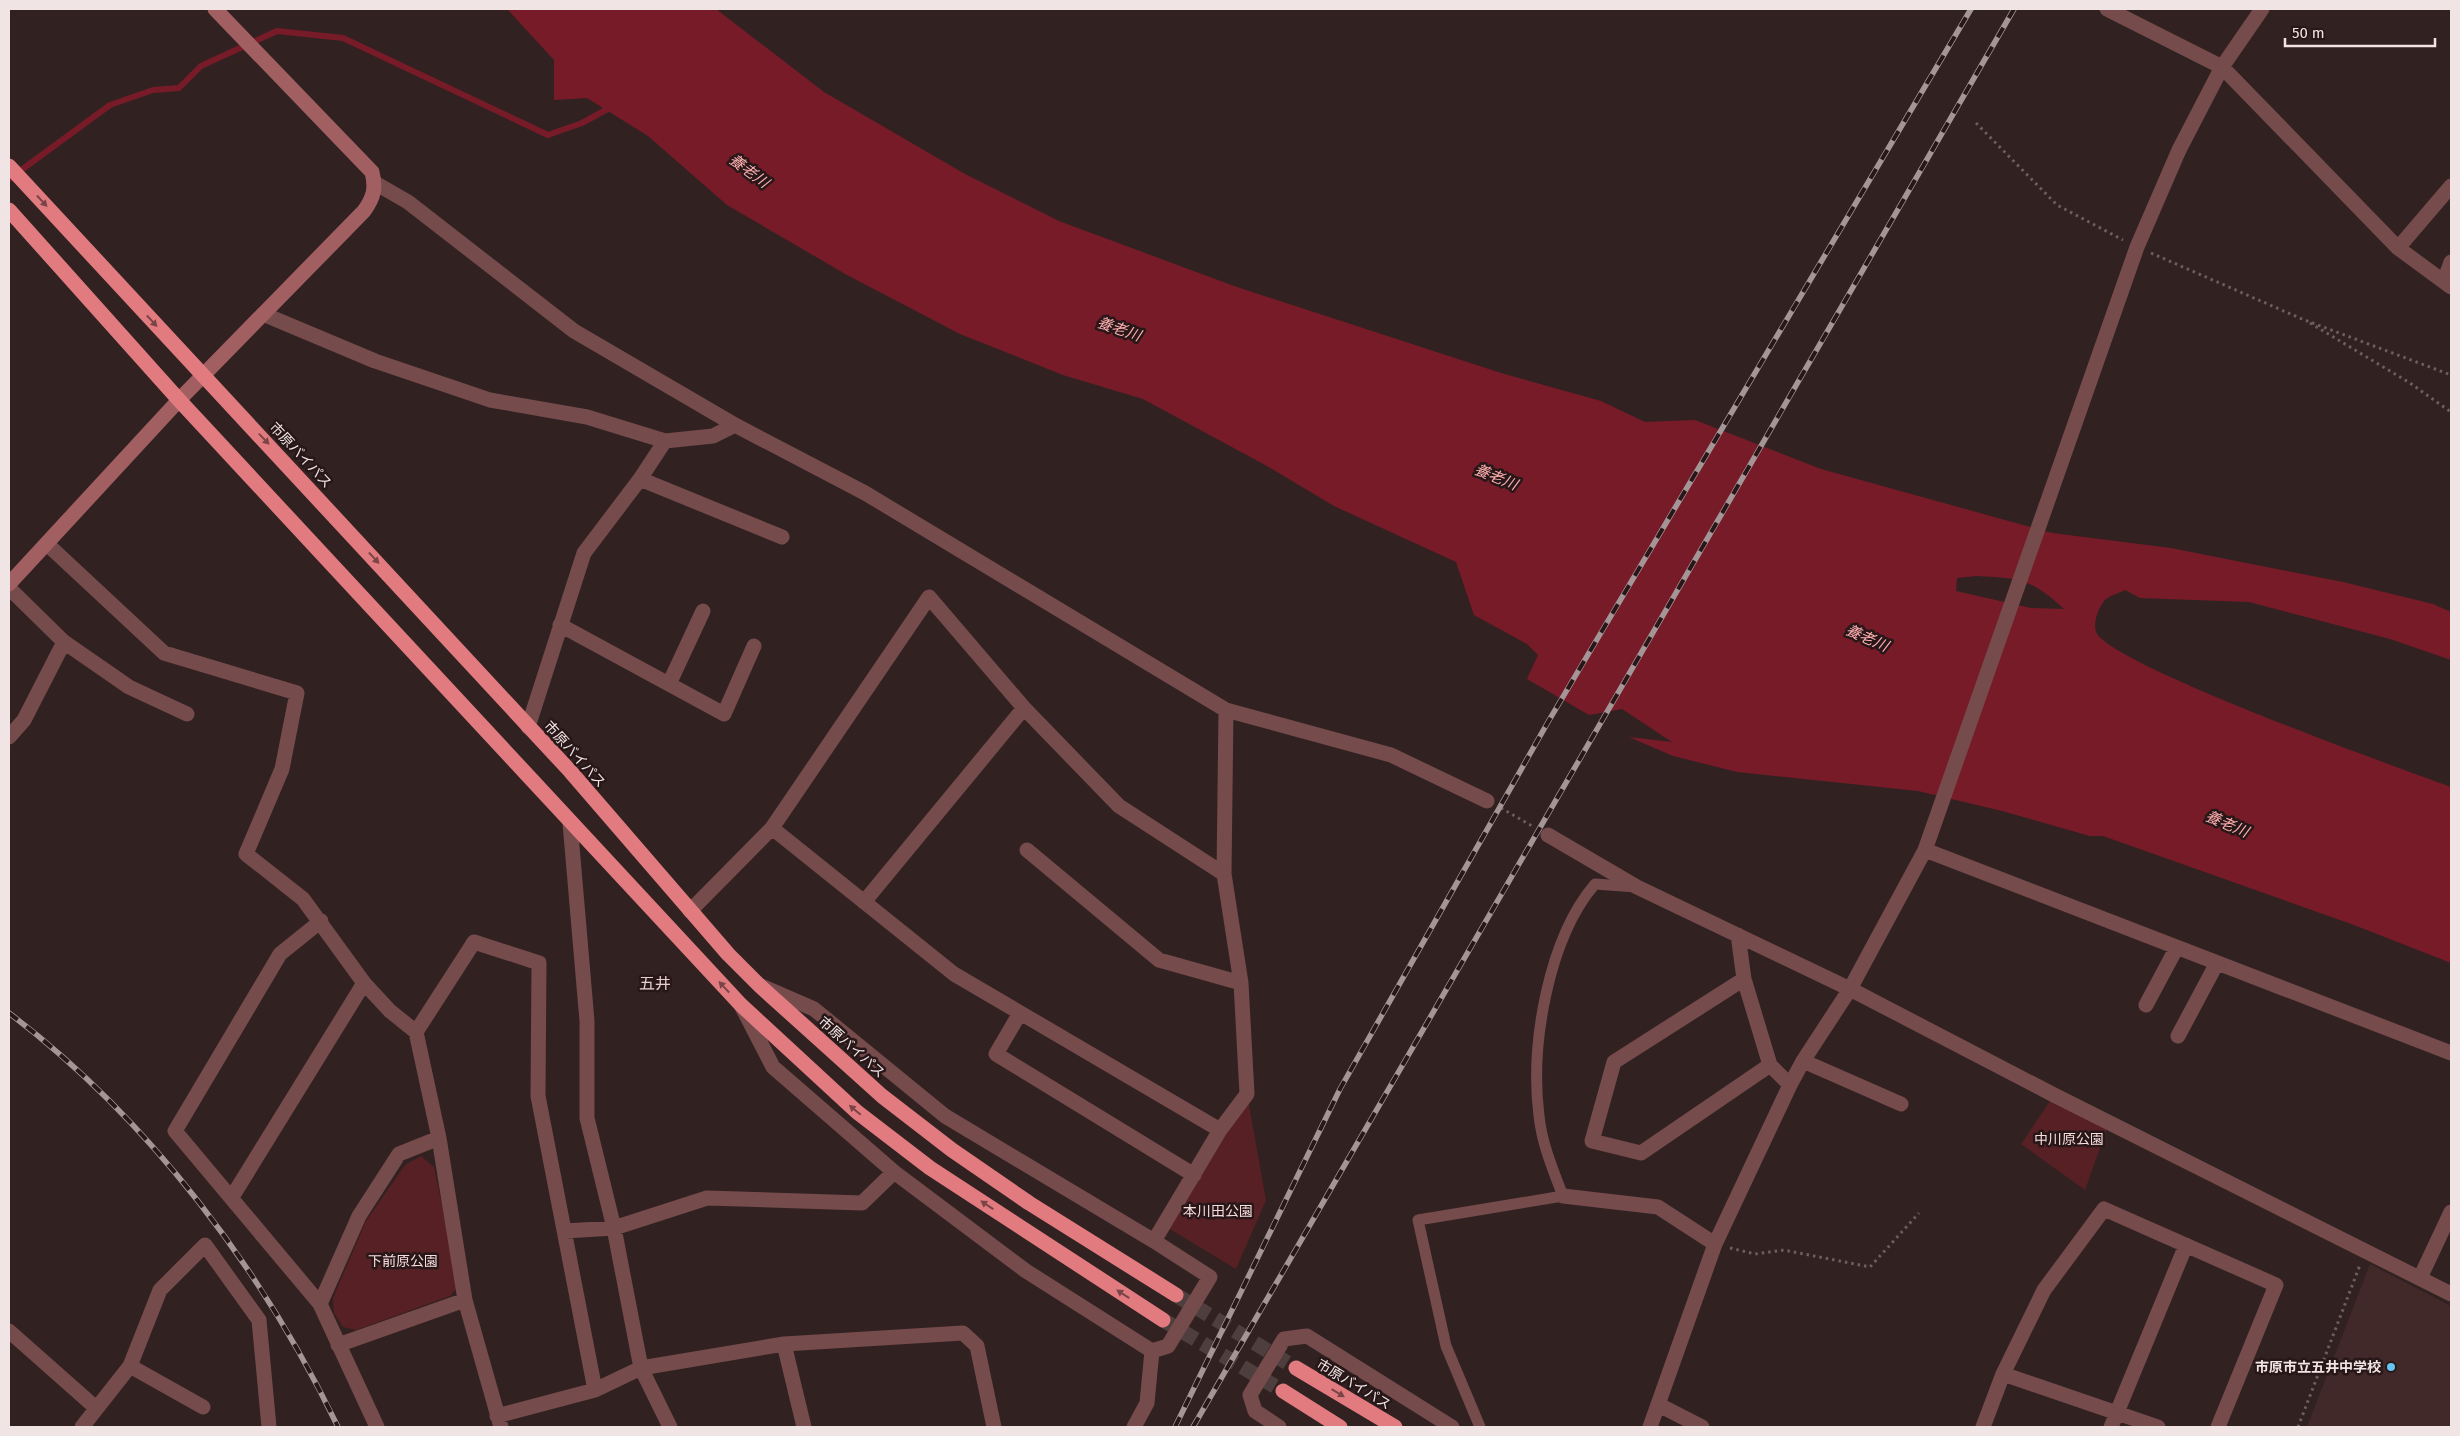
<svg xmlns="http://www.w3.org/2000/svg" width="2460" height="1436" font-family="'Fira Sans','Noto Sans JP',sans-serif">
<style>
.built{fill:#412829}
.green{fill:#572024}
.water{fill:#781b28;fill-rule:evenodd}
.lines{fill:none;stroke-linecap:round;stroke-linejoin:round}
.stream{stroke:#781b28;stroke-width:6}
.highway-tunnel{stroke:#4e3e3e;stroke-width:15;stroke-dasharray:15 8;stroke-linecap:butt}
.path{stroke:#6e5e5e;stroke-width:3;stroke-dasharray:2.5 4;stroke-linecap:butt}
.lane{stroke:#754b4c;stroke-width:11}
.street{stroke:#754b4c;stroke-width:15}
.secondary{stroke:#a15f61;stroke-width:15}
.highway{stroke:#e17b7f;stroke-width:15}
.rail-casing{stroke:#a49696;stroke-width:5.5}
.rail{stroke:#281718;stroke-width:4;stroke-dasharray:11;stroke-linecap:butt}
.oneway{fill:#7b4446}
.poi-dot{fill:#64c5ee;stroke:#281718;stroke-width:2}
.labels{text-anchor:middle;stroke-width:5;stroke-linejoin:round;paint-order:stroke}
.street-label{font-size:14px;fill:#f0e4e4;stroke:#281718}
.park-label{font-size:14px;fill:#f8dcdb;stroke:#281718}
.poi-label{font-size:14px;font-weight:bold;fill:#f0e4e4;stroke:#281718;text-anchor:end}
.water-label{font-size:15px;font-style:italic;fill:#feaeaf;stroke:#281718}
.quarter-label{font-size:16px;fill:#e7cece;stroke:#281718}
</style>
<rect width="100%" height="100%" fill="#322121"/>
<path class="built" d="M2370,1264l81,42v121h-144z"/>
<path class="green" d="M1247,1094l19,106 -30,69 -73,-44z
M2054,1095l55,28 -24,67 -64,-46z
M421,1156l13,11 25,118 -9,11 -94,34 -13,-3 -9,-14 -1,-15 33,-77 39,-56z"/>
<path class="water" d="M507,9h209l108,83 141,82 94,47 175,65 267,87 100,28 44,21 50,-2 126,49 231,64 119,15 172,34 90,22 18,8v48l-61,-21 -141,-37 -109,-4 -15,-8c-6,3 -16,6 -20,10 -7,8 -12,23 -9,32 14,33 306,137 355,155v176l-97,-38 -251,-89h-13l-88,-25 -84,-20 -181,-19 -64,-16 -44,-19 43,5 -50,-33 -33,6 -62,-36 11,-24 -11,-11 -53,-29 -18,-53 -122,-56 -67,-40 -124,-67 -80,-24 -103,-41 -113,-59 -120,-70 -79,-69 -61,-38 -33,2v-40zM1976,576c43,2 56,3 88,33l-33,-1 -75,-17 1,-13z"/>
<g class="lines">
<path class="stream" d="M9,179l101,-74 43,-15 26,-2 22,-22 76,-35 66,7 205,97 34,-12 31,-17"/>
<path class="highway-tunnel" d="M1176,1295l120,73
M1163,1320l120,71"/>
<path class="path" d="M1976,123l81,82 66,35
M2151,253l151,66 149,56
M2310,323l100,60 41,29
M1501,808l33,19
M1730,1248l25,6 29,-4 86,17 49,-54
M2298,1427l62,-162"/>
<path class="lane" d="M1480,1427l-34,-81 -28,-126 145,-24c-10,-26 -21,-52 -24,-80 -9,-71 9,-177 56,-232l41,3"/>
<path class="street" d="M2107,9l115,58 176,181 53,39
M375,183l33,19 166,129 161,94 130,68 361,217 165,45 96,46
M2398,248l53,-62
M2444,281l7,-19
M263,314l112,47 115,39 97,17 78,24
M640,479l142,58
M47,544l117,109 133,40 -15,76 -36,85 57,45 61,84 26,28 26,21 23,106 26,162 36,127
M9,588l55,54 65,45 58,27
M560,625l164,89 30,-68
M669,684l34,-73
M528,727l56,-174 56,-74 25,-38 48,-5 22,-11
M9,737l15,-17 40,-78
M570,823l17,198v97l27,110 27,140 29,59
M772,828l182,146 266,156
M1548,835l89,52 213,102 204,106 397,199
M1027,850l132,110 82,23
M1925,850l526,203
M864,902l160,-194
M690,911l82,-83 157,-231 95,111 95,98 105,68
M321,921l-41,33 -105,177 145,173 57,123
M1738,935l6,44 26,86 20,20
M1744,979l-130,83 -22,79 49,12 129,-88
M2146,1005l31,-58
M742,1007l31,60 121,105 132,99 126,80 16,-5 42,-69 -56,-36 -209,-125 -131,-107 -53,-23
M1020,1013l-24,41 198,121
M416,1032l58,-90 65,21 -1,133 57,294 -98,26
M2178,1036l39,-73
M1803,1061l98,43
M1563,1196l95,11 57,37
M232,1197l132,-214
M565,1231l49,-3 93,-30 155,5 32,-31
M1154,1241l66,-111 27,-36 -6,-111 -17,-109 2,-164
M2420,1278l31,-66
M320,1304l39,-88 40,-62 40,-16
M9,1331l87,77
M784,1344l20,83
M338,1345l127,-45
M130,1366l73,41
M2003,1374l155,53
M595,1390l46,-22 143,-24 179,-11 14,13 17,81
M1659,1405l43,22
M82,1427l48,-61 30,-76 45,-45 54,75 10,107
M1134,1427l13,-24 5,-52
M1279,1427l-24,-16 -5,-16 34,-56 23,-3 145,91
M1650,1427l65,-183 75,-159 13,-24 47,-72 75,-139 212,-603 42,-97 43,-83 40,-58
M1983,1427l20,-53 41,-84 60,-81 172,76 -58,142
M2111,1427l75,-182"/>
<path class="secondary" d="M9,584l170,-184 185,-189c10,-14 12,-23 8,-39l-157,-163"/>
<path class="highway" d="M9,166l561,605 158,183 32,32 122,110 70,54 77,53 147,92
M9,210l170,190 562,605 116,107 73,56 233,152
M1296,1368l99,59
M1283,1391l57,36"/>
<g class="rail-casing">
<path id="rail" d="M9,1013c140,106 253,256 329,414
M1175,1427l165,-338 208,-367 423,-713
M1193,1427l821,-1418"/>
</g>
<use href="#rail" class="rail"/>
</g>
<defs><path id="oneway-solid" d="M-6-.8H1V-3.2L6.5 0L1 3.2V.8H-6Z" transform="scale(1.25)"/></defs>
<g class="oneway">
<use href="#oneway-solid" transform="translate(42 201) rotate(47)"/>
<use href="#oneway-solid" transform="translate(152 321) rotate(47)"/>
<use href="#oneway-solid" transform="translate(264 439) rotate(46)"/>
<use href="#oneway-solid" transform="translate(374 558) rotate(47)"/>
<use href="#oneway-solid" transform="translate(724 987) rotate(-133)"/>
<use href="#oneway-solid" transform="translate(855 1110) rotate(-140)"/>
<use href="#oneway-solid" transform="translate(987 1205) rotate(-147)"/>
<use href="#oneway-solid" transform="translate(1123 1294) rotate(-147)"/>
<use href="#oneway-solid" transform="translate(1338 1393) rotate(31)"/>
</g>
<circle class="poi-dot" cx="2391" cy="1367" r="5"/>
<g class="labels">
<g class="street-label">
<text transform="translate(301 455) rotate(47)" y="5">市原バイパス</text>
<text transform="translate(575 754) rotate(48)" y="5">市原バイパス</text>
<text transform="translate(852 1047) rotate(42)" y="5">市原バイパス</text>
<text transform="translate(1354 1384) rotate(31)" y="5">市原バイパス</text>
</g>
<g class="park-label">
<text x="2069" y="1144">中川原公園</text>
<text x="1218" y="1216">本川田公園</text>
<text x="403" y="1266">下前原公園</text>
</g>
<g class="poi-label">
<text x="2381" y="1372">市原市立五井中学校</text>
</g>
<g class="water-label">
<text transform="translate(749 171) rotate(37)" y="5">養老川</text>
<text transform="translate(1119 329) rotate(19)" y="5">養老川</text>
<text transform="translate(1496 477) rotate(22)" y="5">養老川</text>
<text transform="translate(1867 638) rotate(24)" y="5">養老川</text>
<text transform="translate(2227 824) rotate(23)" y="5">養老川</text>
</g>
<g class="quarter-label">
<text x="655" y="989">五井</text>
</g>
</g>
<rect width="2460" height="1436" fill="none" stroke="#f0e4e4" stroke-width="20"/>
<path d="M2285 38v8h150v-8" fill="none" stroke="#f0e4e4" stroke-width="2.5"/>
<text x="2292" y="38" font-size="15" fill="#f0e4e4" stroke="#281718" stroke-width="4" paint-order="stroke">50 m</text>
</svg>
